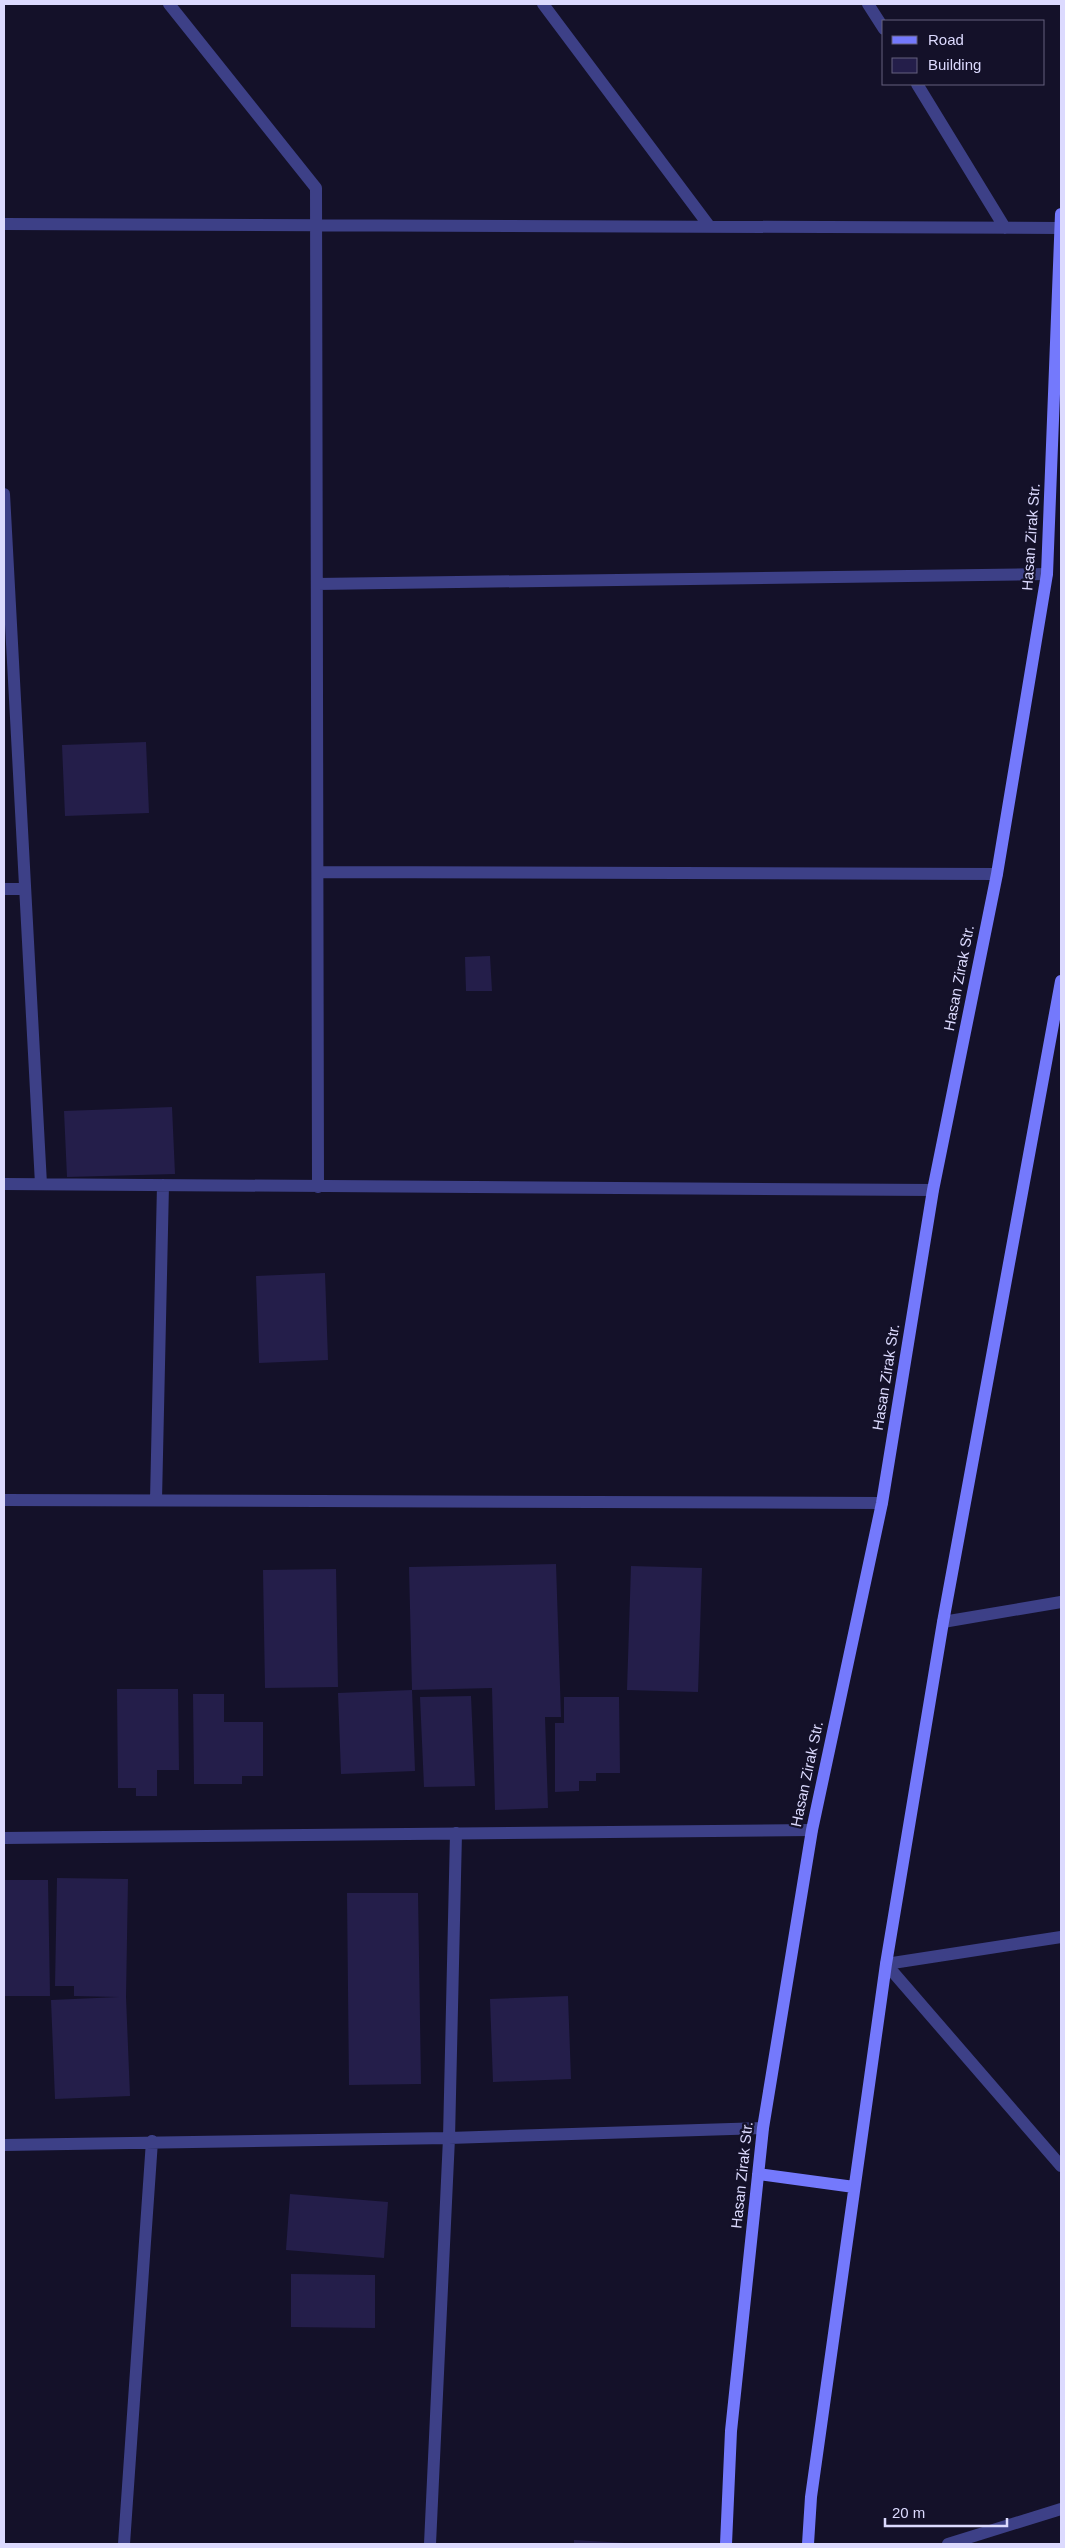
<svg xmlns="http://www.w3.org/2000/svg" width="1065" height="2548" font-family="Arial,sans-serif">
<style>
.building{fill:#241e4a}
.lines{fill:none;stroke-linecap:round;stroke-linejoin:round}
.street{stroke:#3d4087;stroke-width:12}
.secondary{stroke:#7479fc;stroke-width:12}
.labels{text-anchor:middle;stroke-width:4.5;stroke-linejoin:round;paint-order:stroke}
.street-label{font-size:15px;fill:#dcdafe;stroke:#141129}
</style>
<rect width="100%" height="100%" fill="#141129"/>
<path class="building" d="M146,742l3,71 -84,3 -3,-71z
M490,956l2,35h-26l-1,-34z
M172,1107l3,67 -108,3 -3,-66z
M325,1273l3,87 -69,3 -3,-87z
M556,1564l5,153h-16l3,91 -53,2 -3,-122 -80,2 -3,-123z
M631,1566l71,2 -4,124 -71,-2z
M336,1569l2,118 -73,1 -2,-118z
M117,1689h61l1,81h-22v26h-21v-8h-18z
M412,1690l3,81 -74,3 -3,-81z
M193,1694h31v28h39v54h-21v8h-48z
M471,1696l4,90 -51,1 -4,-90z
M564,1697h55l1,76h-24v8h-17v10l-24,1v-69h9z
M57,1878l71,1 -2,118 4,99 -75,3 -4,-99 68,-3 -45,-1v-10h-19z
M4,1880h44l2,116h-46z
M347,1893h71l3,191 -72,1z
M568,1996l3,83 -78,3 -3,-83z
M290,2194l98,8 -4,56 -98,-8z
M291,2274l84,1v53l-84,-1z
M574,2540l51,3v1h-51z"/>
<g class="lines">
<path class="street" d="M169,4l147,184 2,999
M543,4l167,223
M868,4l16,25
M917,84l88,144
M4,224l1057,4
M4,494l37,690
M317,584l730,-10
M318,872l679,2
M4,889h21
M4,1184l929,6
M4,1500l878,3
M156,1500l7,-315
M943,1622l118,-20
M4,1838l808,-8
M886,1964l175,202
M886,1964l175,-27
M4,2145l445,-7 314,-10
M124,2544l28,-403
M430,2544l19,-406 7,-305
M948,2544l113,-35"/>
<path class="secondary" d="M758,2174l96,13
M726,2544l5,-113 32,-303 49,-298 70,-327 51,-313 64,-316 50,-300 14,-360
M808,2544l3,-47 75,-533 57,-342 118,-641"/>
</g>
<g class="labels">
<g class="street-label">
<text transform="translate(1031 537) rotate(-86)" y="5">Hasan Zirak Str.</text>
<text transform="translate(959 978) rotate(-79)" y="5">Hasan Zirak Str.</text>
<text transform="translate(886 1377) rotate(-81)" y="5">Hasan Zirak Str.</text>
<text transform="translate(807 1774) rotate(-78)" y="5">Hasan Zirak Str.</text>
<text transform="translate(742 2175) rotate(-84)" y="5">Hasan Zirak Str.</text>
</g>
</g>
<rect width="1065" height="2548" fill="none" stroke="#dcdafe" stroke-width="10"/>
<rect x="882" y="20" width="162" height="65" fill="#141129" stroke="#64617e"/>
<rect x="892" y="36" width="25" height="8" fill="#7479fc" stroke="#64617e"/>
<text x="928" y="45" font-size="15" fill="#dcdafe">Road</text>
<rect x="892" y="58" width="25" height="15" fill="#241e4a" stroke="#64617e"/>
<text x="928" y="70" font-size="15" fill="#dcdafe">Building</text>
<path d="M885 2518v8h122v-8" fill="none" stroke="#dcdafe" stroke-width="2.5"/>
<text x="892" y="2518" font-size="15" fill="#dcdafe" stroke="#141129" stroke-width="4" paint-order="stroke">20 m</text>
</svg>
